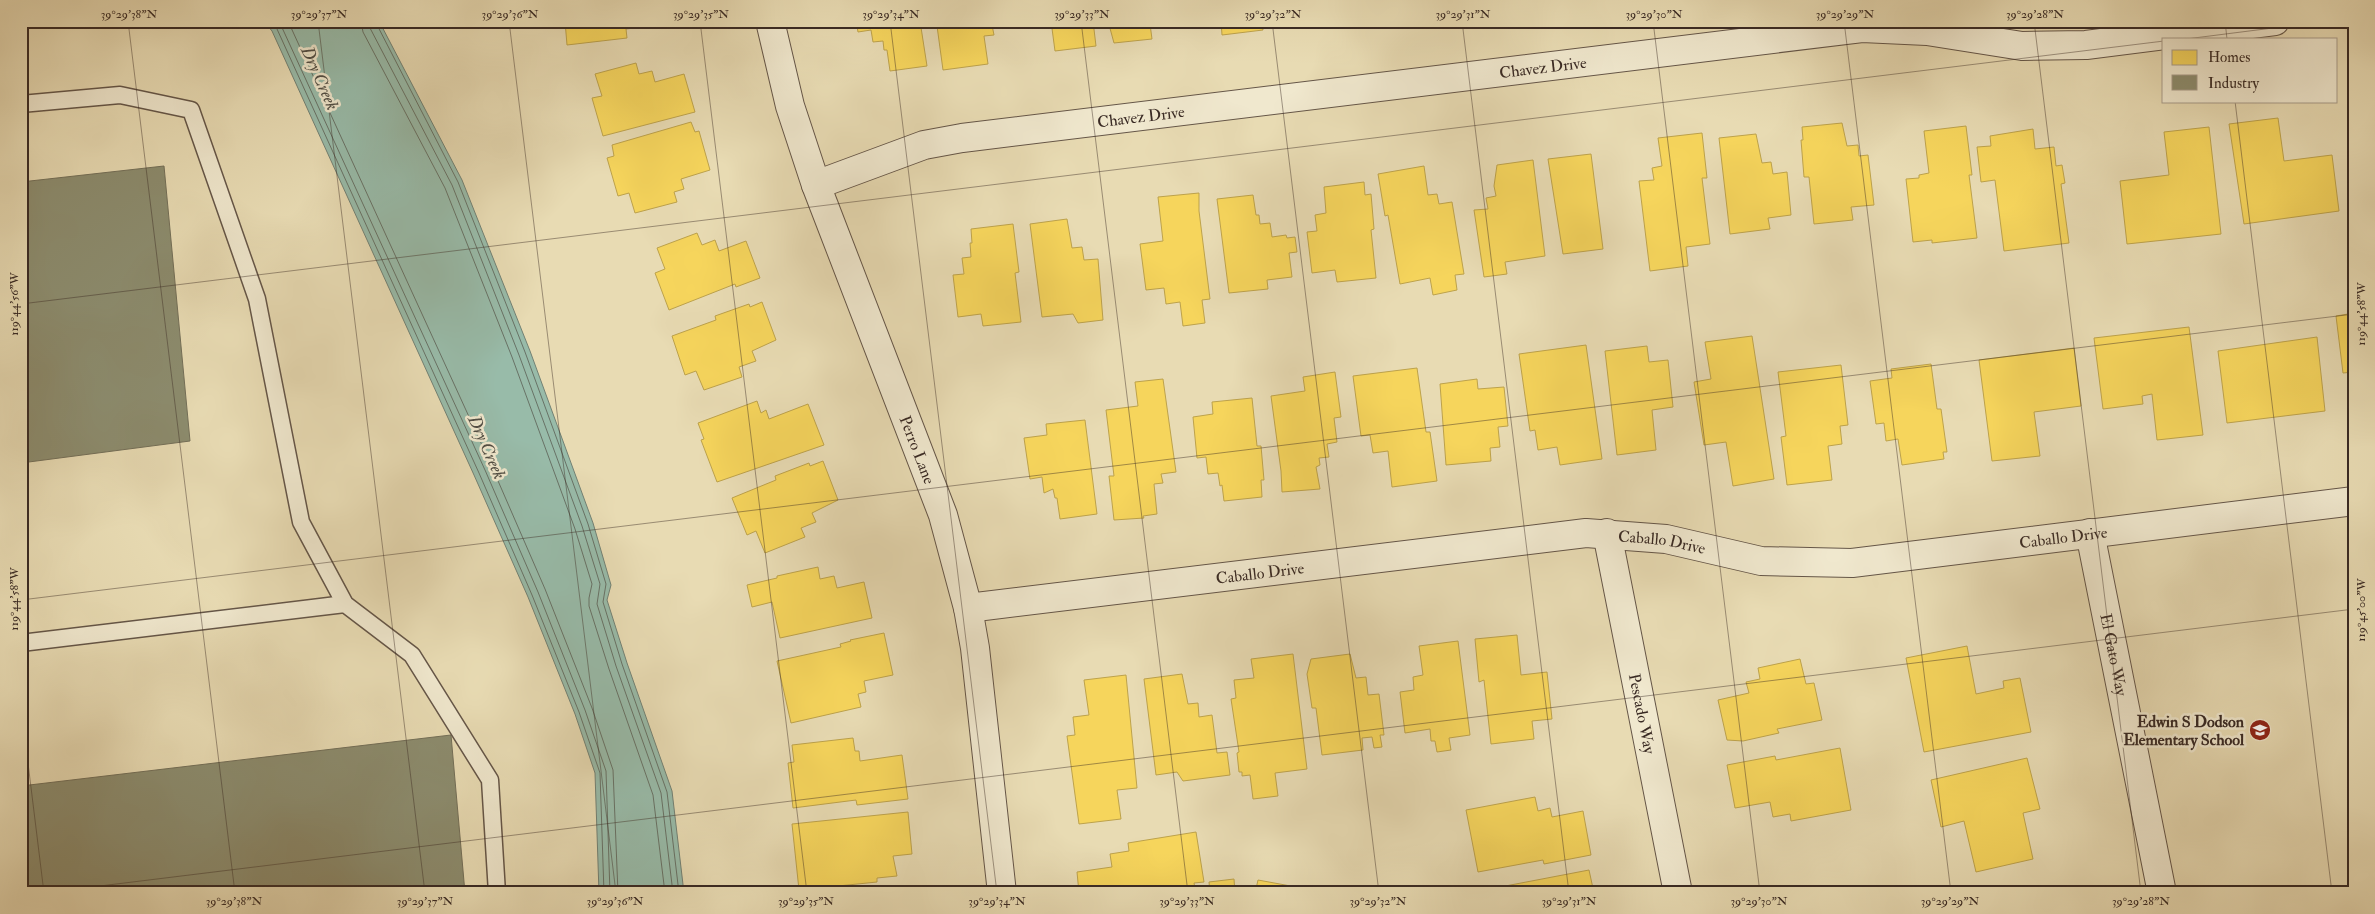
<svg xmlns="http://www.w3.org/2000/svg" width="2375" height="914" font-family="'IM FELL Double Pica',serif">
<style>
.water{fill:#98bba9;stroke:#728174}
.homes{fill:#f6d55c;stroke:#bda24b}
.industry{fill:#8c8c6e;stroke:#736f58}
.lines{fill:none;stroke-linecap:round;stroke-linejoin:round}
.shore{stroke:#687266;stroke-width:1}
.lane-casing{stroke:#655648;stroke-width:19}
.street-casing{stroke:#655648;stroke-width:30}
.lane{stroke:#f0e8ce;stroke-width:16}
.street{stroke:#f0e8ce;stroke-width:28}
.ticks{fill:none;stroke:#392a24;stroke-width:1;stroke-opacity:0.45}
.labels{text-anchor:middle;stroke-width:5;stroke-linejoin:round;paint-order:stroke}
.street-label{font-size:16px;fill:#392a24;stroke:#f0e8ce}
.poi-label{font-size:16px;font-weight:bold;fill:#392a24;stroke:#f0e8ce;text-anchor:end}
.water-label{font-size:18px;font-style:italic;fill:#514e45;stroke:#f0e8ce}
.neatline{fill:none;stroke:#392a24;stroke-width:2}
.ticks-label{font-size:12px;text-anchor:middle;fill:#392a24}
</style>
<rect width="100%" height="100%" fill="#e8dbb3"/>
<filter id="stains"><feTurbulence type="fractalNoise" baseFrequency=".004" numOctaves="4"/><feColorMatrix values="0 0 0 0 .2 0 0 0 0 .09 0 0 0 0 .02 0 0 0 .5 -.17"/></filter>
<radialGradient id="worn" r=".72"><stop offset=".6" stop-color="#630" stop-opacity="0"/><stop offset="1" stop-color="#630" stop-opacity=".3"/></radialGradient>
<path class="water" d="M264,21h115l83,159 68,171 63,172 18,62 -4,15 20,63 45,128 12,102h-85l-4,-120 -20,-59 -47,-117 -54,-122 -202,-444z"/>
<path class="homes" d="M565,21h78l1,6 -18,2 1,9 -60,7z
M856,21h64l7,45 -37,5 -3,-21h-3l-1,-9 -10,1 -2,-12 -13,2z
M940,21h67v2l-15,2 2,10 -10,1 4,28 -45,6 -6,-44 4,-1z
M1051,21h42l3,25 -41,5z
M1108,21h45l1,3h-4l2,15 -38,4z
M1221,21h41l1,9 -41,5z
M636,63l3,11 13,-3 3,11 29,-8 11,38 -92,24 -11,-38 10,-2 -7,-22z
M2278,118l6,43 48,-6 7,56 -95,13 -15,-100z
M691,122l4,10 4,-1 11,39 -29,9 3,10 -10,3 3,10 -42,11 -6,-20 -11,3 -11,-38 7,-2 -2,-11z
M1842,123l5,23 11,-1 1,11 9,-1 6,50 -23,2 2,13 -39,4 -5,-47h-5l-3,-37h2l-1,-13z
M1966,126l6,49h-3l8,63 -45,5v-3l-19,2 -7,-63 13,-1v-3l10,-2 -5,-42z
M2209,127l12,107 -94,10 -7,-63 49,-6 -5,-43z
M2033,129l2,20 19,-2 2,19 6,-1 3,18 -4,1 8,59 -65,8 -9,-71 -14,2 -4,-35 14,-1 -1,-10z
M1702,133l5,45h-5l8,66 -24,3 2,19 -38,5 -11,-90 15,-1 -2,-12 10,-2 -4,-28z
M1756,134l6,29 9,-1 2,12 14,-2 4,43 -23,3 2,11 -40,5 -11,-96z
M1591,154l12,95 -40,5 -15,-95z
M1533,160l12,96 -40,6 2,12 -23,3 -10,-67 14,-1 -2,-11 10,-2 -2,-10 3,-21z
M1424,166l4,29 9,-1 2,10 13,-2 12,72 -9,1 2,15 -24,5 -3,-17 -30,6 -12,-69 -3,1 -7,-42z
M1364,182l1,13 6,-1 3,35 -3,1 5,48 -39,4 -2,-12 -23,3 -5,-41 10,-1 -2,-16 11,-2 -2,-26z
M1199,193v18l11,88 -8,1 3,23 -22,3 -3,-24 -14,2 -2,-16 -18,2 -6,-46 23,-3 -5,-44z
M1253,195l3,20h3l1,9 10,-1 2,14 14,-2 1,3 8,-1 2,15 -8,1 3,24 -25,3 1,9 -39,4 -12,-94z
M1067,219l5,29 10,-1 2,13 14,-1 5,61 -25,3 -5,-9 -31,3 -12,-93z
M1013,224l6,48 -4,1 6,49 -38,4 -2,-12 -23,3 -5,-42 11,-1 -2,-16 9,-1 -1,-14h2l-1,-14z
M697,233l5,12 13,-5 4,11 27,-10 14,37 -24,9 -1,-3 -66,26 -14,-37 10,-4 -8,-21z
M762,302l14,38 -24,11 4,10 -17,6 3,10 -38,13 -8,-19 -11,4 -13,-39 44,-16 -1,-4 34,-12 1,3z
M2354,313v59l-11,1 -7,-57z
M2189,327l14,108 -46,5 -5,-46 -10,2 1,8 -40,5 -9,-71z
M1752,336l22,143 -41,7 -7,-44 -22,3 -10,-63 17,-3 -6,-37z
M2317,337l8,74 -98,12 -9,-72z
M1586,345l16,114 -42,6 -3,-18 -19,3 -3,-20 -5,1 -11,-77z
M1647,346l2,16 19,-2 5,47 -21,3 4,40 -39,5 -12,-104z
M2074,348l7,58 -47,6 6,44 -48,5 -13,-101z
M1931,364l6,45h4l6,43h-4l1,7 -42,6 -4,-26 -12,2 -2,-18 -8,1 -6,-43 22,-3 -1,-9z
M1841,365l7,60 -8,1 2,18 -14,2 4,34 -45,5 -6,-48 5,-1 -8,-64z
M1417,368l9,64h4l7,49 -45,6 -4,-36 -15,2 -3,-18 -9,1 -8,-60z
M1335,372l6,45 -7,1 3,24 -10,2 2,13 -10,1 1,7 -4,2 4,22 -38,3 -1,-21 -10,-75 34,-5 -2,-14z
M1163,379l13,93 -15,2 2,9 -9,1 3,30 -14,2 1,2 -30,2 -5,-44h5l-8,-66 32,-4 -3,-24z
M1477,379l1,10 26,-2 4,39 -10,1 2,20 -10,1 1,13 -45,4 -6,-81z
M1252,398l5,48h4l3,34h-3l1,17 -38,4 -2,-16 -2,1 -2,-13 -10,1 -2,-17 -9,1 -4,-41 20,-3 -1,-12z
M757,401l4,12 5,-3 3,9 39,-15 16,41 -107,37 -16,-42 3,-1 -6,-16z
M1085,420l12,94 -37,5 -3,-21h-2l-2,-9 -9,4 -2,-16 -12,2 -6,-41 23,-3 -1,-11z
M823,461l15,39 -26,13 4,9 -15,6 4,9 -40,16 -9,-22 -9,4 -15,-37 44,-18 -1,-4 34,-13 1,3z
M818,567l2,12 14,-3 3,12 27,-6 8,36 -92,20 -8,-36 -20,5 -5,-22 30,-7v-2z
M884,633l9,42 -29,6 2,11 -8,2 3,13 -70,16 -14,-62 64,-14 -1,-3 11,-3 -1,-1z
M1517,635l4,40 26,-3 5,47 -20,2 2,18 -43,5 -7,-64 -5,2 -4,-43z
M1458,641l12,94 -21,3 2,12 -14,2 -2,-11h-4l-1,-12 -25,4 -5,-41 14,-2 -1,-13 10,-2 -4,-29z
M1967,646l9,48 28,-6 -1,-7 17,-3 11,54 -107,20 -18,-94z
M1293,654l14,115 -32,4 3,23 -25,3 -3,-24 -8,1v-4h-3l-2,-19 2,-1 -8,-53 5,-1 -2,-18 20,-2 -3,-19z
M1350,654l6,24 10,-1 2,18 11,-1 5,41h-4l2,12 -8,1 -2,-11 -10,1 1,12 -41,5 -6,-47h-4l-5,-34 4,-15z
M1800,659l6,25 8,-1 8,37 -45,9 2,4 -36,8 -16,-1 -9,-40 31,-7 -3,-11 14,-3 -2,-11z
M1182,674l6,30 10,-1 1,14 13,-2 5,38 10,-1 3,23 -47,6 -6,-9 -21,3 -12,-96z
M1126,675l11,113 -20,2 4,29 -42,5 -12,-88 8,-1 -2,-18 16,-2 -5,-35z
M853,738l2,13h4l1,10 42,-6 6,44 -51,6 -1,-5 -63,8 -5,-45 6,-1 -2,-17z
M1840,748l11,62 -60,11 -1,-7 -17,3 -3,-15 -35,6 -8,-43 48,-9 1,4z
M2027,758l13,51 -17,4 10,46 -57,13 -12,-51 -23,6 -10,-47z
M1535,797l3,14 12,-3 2,9 31,-6 8,44 -47,9 -1,-4 -65,12 -12,-62z
M908,812l4,42 -19,2 4,20 -20,2v4l-78,8 -7,-66z
M1196,832l8,50 -10,1 2,10h-117l-2,-21 35,-5 -2,-13 19,-3 -1,-8z
M1589,870l5,23 -120,-1z
M1234,879l1,14h-25l-1,-11z
M1258,880l38,7 -1,6h-40z"/>
<path class="industry" d="M164,166l26,275 -169,22v-281z
M451,735l14,158h-444v-107z"/>
<g class="lines">
<path class="shore" d="M271,21l6,8 202,444 53,122 47,117 21,61 4,120
M279,21l206,449 53,122 47,118 21,61 4,122
M288,21l204,446 53,122 47,119 21,62 5,123
M361,21l2,11 82,156 67,169 63,172 17,55 -3,14v8l20,63 44,126 12,98
M369,21l1,7 82,157 67,170 63,171 18,58 -3,20 19,62 45,127 12,100
M375,21l83,161 67,170 63,172 18,60 -3,18 19,62 45,128 12,101"/>
<g class="lane-casing">
<path id="lane" d="M21,104l99,-9 71,15 66,189 44,223 44,82 67,51 78,125 7,113
M21,643l324,-39"/>
</g>
<g class="street-casing">
<g id="street">
<path id="s1" d="M770,21l20,85 26,79 127,330 25,93 7,40 27,245"/>
<path id="s2" d="M816,185l108,-40 38,-7 900,-110 65,3 95,15 64,-1 189,-24"/>
<path id="s3" d="M1607,533l71,360"/>
<path id="s4" d="M2090,533l72,360"/>
<path id="s5" d="M968,608l618,-75 80,6 95,22 91,2 502,-62"/>
</g>
</g>
<use href="#lane" class="lane"/>
<use href="#street" class="street"/>
</g>
<path class="ticks" d="M128,21l107,872M318,21l107,872M509,21l107,872M700,21l107,872M890,21l107,872M1081,21l107,872M1272,21l107,872M1462,21l107,872M1653,21l107,872M1844,21l107,872M2034,21l107,872M2225,21l2,18M2186,39l142,-18M2235,101l97,792M21,304l2143,-263M21,600l2333,-286M21,706l23,187M43,893l2311,-284"/>
<defs>
<g id="school-disc" transform="scale(1.125)"><circle r="9.5" fill="#8f2418" stroke="#f0e8ce"/><path d="M0-5L7-2L0 1L-7-2ZM-4 1L0 2.5L4 1V4Q0 6-4 4Z" fill="#fff"/></g>
</defs>
<g fill-rule="evenodd">
<use href="#school-disc" x="2260" y="730"/>
</g>
<g class="labels">
<g class="street-label">
<text dy="6" stroke="none"><textPath href="#s2" startOffset="739">Chavez Drive</textPath></text>
<text dy="6" stroke="none"><textPath href="#s2" startOffset="334">Chavez Drive</textPath></text>
<text dy="6" stroke="none"><textPath href="#s1" startOffset="454">Perro Lane</textPath></text>
<text dy="6" stroke="none"><textPath href="#s5" startOffset="1104">Caballo Drive</textPath></text>
<text dy="6" stroke="none"><textPath href="#s5" startOffset="699">Caballo Drive</textPath></text>
<text dy="6" stroke="none"><textPath href="#s5" startOffset="294">Caballo Drive</textPath></text>
<text dy="6" stroke="none"><textPath href="#s4" startOffset="124">El Gato Way</textPath></text>
<text dy="6" stroke="none"><textPath href="#s3" startOffset="184">Pescado Way</textPath></text>
</g>
<g class="poi-label">
<text x="2244" y="727">Edwin S Dodson<tspan x="2244" dy="18">Elementary School</tspan></text>
</g>
<g class="water-label">
<text transform="translate(320 78) rotate(66)" y="6">Dry Creek</text>
<text transform="translate(487 447) rotate(66)" y="6">Dry Creek</text>
</g>
</g>
<rect width="2375" height="914" fill="none" stroke="#e8dbb3" stroke-width="55"/>
<rect x="2162" y="38" width="175" height="65" fill="#f0e8ce" stroke="#a79c8a"/>
<rect x="2172" y="50" width="25" height="15" fill="#f6d55c" stroke="#a79c8a"/>
<text x="2208" y="62" font-size="15" fill="#392a24">Homes</text>
<rect x="2172" y="75" width="25" height="15" fill="#8c8c6e" stroke="#a79c8a"/>
<text x="2208" y="88" font-size="15" fill="#392a24">Industry</text>
<rect x="28" y="28" width="2320" height="858" class="neatline"/>
<g class="ticks-label">
<text x="129" y="18">39°29'38"N</text>
<text x="319" y="18">39°29'37"N</text>
<text x="510" y="18">39°29'36"N</text>
<text x="701" y="18">39°29'35"N</text>
<text x="891" y="18">39°29'34"N</text>
<text x="1082" y="18">39°29'33"N</text>
<text x="1273" y="18">39°29'32"N</text>
<text x="1463" y="18">39°29'31"N</text>
<text x="1654" y="18">39°29'30"N</text>
<text x="1845" y="18">39°29'29"N</text>
<text x="2035" y="18">39°29'28"N</text>
<text transform="translate(14 304) rotate(-90)" y="4">119°44'56"W</text>
<text transform="translate(2361 314) rotate(-90)" y="4">119°44'58"W</text>
<text transform="translate(14 599) rotate(-90)" y="4">119°44'58"W</text>
<text transform="translate(2361 610) rotate(-90)" y="4">119°45'00"W</text>
<text x="234" y="905">39°29'38"N</text>
<text x="425" y="905">39°29'37"N</text>
<text x="615" y="905">39°29'36"N</text>
<text x="806" y="905">39°29'35"N</text>
<text x="997" y="905">39°29'34"N</text>
<text x="1187" y="905">39°29'33"N</text>
<text x="1378" y="905">39°29'32"N</text>
<text x="1569" y="905">39°29'31"N</text>
<text x="1759" y="905">39°29'30"N</text>
<text x="1950" y="905">39°29'29"N</text>
<text x="2141" y="905">39°29'28"N</text>
</g>
<rect width="100%" height="100%" filter="url(#stains)"/>
<rect width="100%" height="100%" fill="url(#worn)"/>
</svg>
